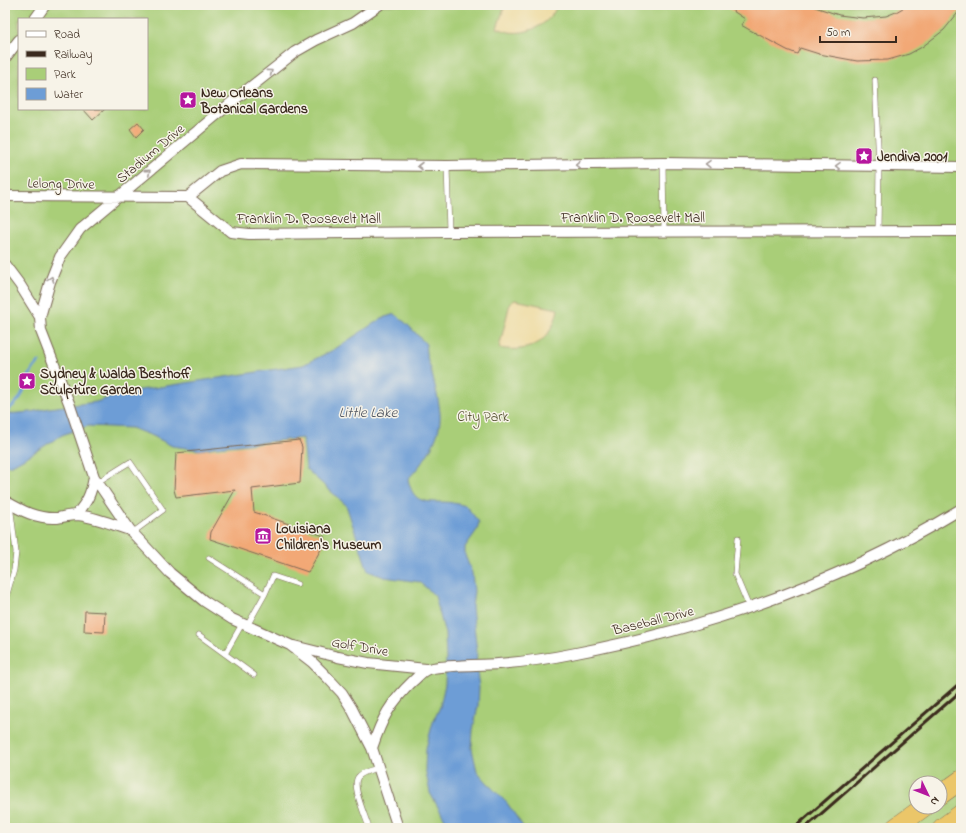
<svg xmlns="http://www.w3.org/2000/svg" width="966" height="833" font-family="'Indie Flower',sans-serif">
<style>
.green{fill:#a9ce78;stroke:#727c4b;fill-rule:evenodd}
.sand{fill:#eeda9e;stroke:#94825e}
.water{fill:#6d9dd6;stroke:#54647a}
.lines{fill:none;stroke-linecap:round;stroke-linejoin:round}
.stream{stroke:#6d9dd6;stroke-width:3}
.building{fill:#f2a876}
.lane-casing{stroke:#7b6855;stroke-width:6}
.street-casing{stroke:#7b6855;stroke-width:12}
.highway-casing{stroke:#7b6855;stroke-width:20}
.lane{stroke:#fff;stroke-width:5}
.street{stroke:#fff;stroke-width:10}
.highway{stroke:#ebc669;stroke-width:19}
.rail{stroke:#3b2a1e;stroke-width:3}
.oneway{stroke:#a79f9a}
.labels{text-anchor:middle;stroke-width:3;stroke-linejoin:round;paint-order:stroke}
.poi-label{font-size:14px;font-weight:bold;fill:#3b2a1e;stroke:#f7f3e8;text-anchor:start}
.street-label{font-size:14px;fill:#3b2a1e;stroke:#f7f3e8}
.park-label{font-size:14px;fill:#565334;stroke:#f7f3e8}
.water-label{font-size:15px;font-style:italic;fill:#4c525e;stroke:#f7f3e8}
</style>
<rect width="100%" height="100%" fill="#f7f3e8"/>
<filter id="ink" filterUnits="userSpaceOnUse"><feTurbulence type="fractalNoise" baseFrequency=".025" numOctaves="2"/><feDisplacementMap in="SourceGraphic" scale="8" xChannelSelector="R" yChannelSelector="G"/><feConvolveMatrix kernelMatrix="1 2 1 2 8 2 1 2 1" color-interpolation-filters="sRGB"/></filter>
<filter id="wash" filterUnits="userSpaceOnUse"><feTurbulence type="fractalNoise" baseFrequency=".012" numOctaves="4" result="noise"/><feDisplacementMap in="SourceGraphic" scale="16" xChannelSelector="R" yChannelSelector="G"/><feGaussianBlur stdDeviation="0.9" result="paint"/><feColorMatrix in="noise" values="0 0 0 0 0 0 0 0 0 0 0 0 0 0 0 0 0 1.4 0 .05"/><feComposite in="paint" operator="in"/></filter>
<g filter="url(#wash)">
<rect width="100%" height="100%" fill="#f3dbbb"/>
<path class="green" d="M5,5h956v823h-956zM19,19h128v90h-128zM916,783h24v24h-24z"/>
<path class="sand" d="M505,5h52c-6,19 -29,30 -48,27 -4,-1 -9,-3 -12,-4z
M515,300l43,9c-6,32 -27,45 -59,39l11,-45z"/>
<path class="water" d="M395,314l13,11 18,19c-2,11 4,19 6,30 3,12 7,26 8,39 2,25 -16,49 -32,66 5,23 14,23 35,23 8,0 16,2 23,4l13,16 -2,8 -12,17v8l7,18 2,18 -2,16 5,45 -1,13 3,22 -1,19 -5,24 -1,19 5,22 15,17 15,15 17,25h-74l-20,-35 -5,-25 1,-20 7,-26 7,-15 5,-23 1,-25 -1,-25 -10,-38 -15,-14 -36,-5 -16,-6 -22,-66 -40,-36 -3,-31 -65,7 -23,2 -15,3 -28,-4 -19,-10 -22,-8 -43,-2 -26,9 -32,20 -18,10 -7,1v-52l26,-2 18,-4 47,-6 31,-10 176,-27 32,-16 47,-31z"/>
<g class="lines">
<path class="stream" d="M5,414c4,-6 11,-10 15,-16 8,-14 6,-23 19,-36"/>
</g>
<g id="blocks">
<path class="building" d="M724,5h85l30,10 24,3 23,-2 10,-4 12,-7h53v4l-17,21 -22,17 -13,7 -21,6 -31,1 -38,-7 -19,-6 -3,6 -10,-4 -39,-21 -7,-4 4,-6z
M83,109h22l-12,11z
M138,122l6,7 -8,8 -6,-8z
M299,440l3,7 -2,36 -48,6 2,23 70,24v8l-16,28 -98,-33 1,-7 24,-42 -59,7 -2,-7 2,-37z
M85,611l20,1 -1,20 -20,-1z"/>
</g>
</g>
<g filter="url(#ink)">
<use href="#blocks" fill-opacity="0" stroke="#7b6855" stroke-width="1"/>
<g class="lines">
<g class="lane-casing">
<path id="lane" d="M875,80l4,86 -1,65
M663,163l1,68
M447,166l2,66
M98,482l32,-20 33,48 -31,23
M738,538l-3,36 14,33
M209,558l56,36 -18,32
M265,594l8,-18 24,8
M5,601l9,-31 2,-18 -6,-48
M199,635l55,40
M225,654l17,-30
M369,828c-3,-11 -18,-42 -11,-51 5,-6 14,-7 20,-9"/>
</g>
<g class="street-casing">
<path id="street" d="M35,19l10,-14
M5,58l14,-18
M961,167l-298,-4 -216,3 -206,-2 -21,7 -32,26 43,35 18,2 200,-2 512,-1
M5,196l183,1
M5,265l15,20 20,32 1,14 28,72 25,74 36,53 40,43 34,28 28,18 58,26 22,17 16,16 14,15 10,16 20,39 26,80
M40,317l10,-35 10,-25 20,-28 158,-132 57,-45 21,-12 37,-17 26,-18
M5,501c17,10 32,18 52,17 6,-1 13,-3 19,-3 18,1 37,10 54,15
M76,515c11,-13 15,-20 18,-38
M294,646l44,11 30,6 58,6
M372,748c10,-30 18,-45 41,-67 4,-3 8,-9 13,-11 8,-5 59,-5 72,-6 24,-2 49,-5 73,-10 137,-26 270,-72 390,-145"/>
</g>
<g class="highway-casing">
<path id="highway" d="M940,795l21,-15
M895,828l29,-21
M942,828l19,-14"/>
</g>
<use href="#lane" class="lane"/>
<use href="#street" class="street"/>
<use href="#highway" class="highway"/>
<path class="rail" d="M794,828l167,-146
M805,828l156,-137"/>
</g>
<defs><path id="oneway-chevron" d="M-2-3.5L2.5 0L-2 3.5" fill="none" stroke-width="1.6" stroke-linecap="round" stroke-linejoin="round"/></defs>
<g class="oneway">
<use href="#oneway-chevron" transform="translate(270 72) rotate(-37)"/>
<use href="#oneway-chevron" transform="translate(708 164) rotate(-179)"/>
<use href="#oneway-chevron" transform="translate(578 165) rotate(179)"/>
<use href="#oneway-chevron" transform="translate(420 166) rotate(-180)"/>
<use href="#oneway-chevron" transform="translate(838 166) rotate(-179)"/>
<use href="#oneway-chevron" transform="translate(148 172) rotate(-40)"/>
<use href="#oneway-chevron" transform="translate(51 279) rotate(-70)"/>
</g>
</g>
<defs>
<g id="sight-square" transform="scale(0.9)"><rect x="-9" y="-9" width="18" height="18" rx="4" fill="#b5179e" stroke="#f7f3e8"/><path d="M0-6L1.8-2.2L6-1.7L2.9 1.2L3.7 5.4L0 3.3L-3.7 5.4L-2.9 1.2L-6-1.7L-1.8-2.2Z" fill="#fff"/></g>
<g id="museum-square" transform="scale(0.9)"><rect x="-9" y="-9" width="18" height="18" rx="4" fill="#b5179e" stroke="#f7f3e8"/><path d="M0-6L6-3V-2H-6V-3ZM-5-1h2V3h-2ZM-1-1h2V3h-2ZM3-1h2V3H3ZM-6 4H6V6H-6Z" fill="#fff"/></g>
</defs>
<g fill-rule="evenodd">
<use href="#sight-square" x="188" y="100"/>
<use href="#sight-square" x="864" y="156"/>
<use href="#sight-square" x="27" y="381"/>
<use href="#museum-square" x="263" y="536"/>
</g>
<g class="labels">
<g class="poi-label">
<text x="201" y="97">New Orleans<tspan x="201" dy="16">Botanical Gardens</tspan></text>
<text x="877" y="161">Jendiva 2001</text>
<text x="40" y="378">Sydney &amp; Walda Besthoff<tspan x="40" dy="16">Sculpture Garden</tspan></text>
<text x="276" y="533">Louisiana<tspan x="276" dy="16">Children's Museum</tspan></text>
</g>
<g class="street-label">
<text transform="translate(150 153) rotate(-40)" y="5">Stadium Drive</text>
<text transform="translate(61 183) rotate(1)" y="5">Lelong Drive</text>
<text x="633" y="222">Franklin D. Roosevelt Mall</text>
<text x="309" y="223">Franklin D. Roosevelt Mall</text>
<text transform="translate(653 620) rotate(-14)" y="5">Baseball Drive</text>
<text transform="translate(360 646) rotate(10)" y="5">Golf Drive</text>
</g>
<g class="park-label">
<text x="483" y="421">City Park</text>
</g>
<g class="water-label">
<text x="368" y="417">Little Lake</text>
</g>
</g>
<rect width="966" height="833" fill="none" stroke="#f7f3e8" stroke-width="20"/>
<rect x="18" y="18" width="130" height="92" fill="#f7f3e8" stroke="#aca397"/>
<rect x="26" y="31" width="20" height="6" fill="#ffffff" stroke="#aca397"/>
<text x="54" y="38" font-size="12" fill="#3b2a1e">Road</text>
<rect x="26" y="51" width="20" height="6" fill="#3b2a1e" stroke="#aca397"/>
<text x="54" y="58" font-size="12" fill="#3b2a1e">Railway</text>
<rect x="26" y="68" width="20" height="12" fill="#a9ce78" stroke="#aca397"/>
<text x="54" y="78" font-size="12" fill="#3b2a1e">Park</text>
<rect x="26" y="88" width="20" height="12" fill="#6d9dd6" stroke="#aca397"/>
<text x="54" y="98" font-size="12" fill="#3b2a1e">Water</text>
<g transform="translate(928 795) rotate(133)"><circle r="19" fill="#f7f3e8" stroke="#aca397"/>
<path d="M0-3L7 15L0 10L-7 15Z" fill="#b5179e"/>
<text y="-6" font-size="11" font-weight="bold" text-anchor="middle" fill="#3b2a1e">N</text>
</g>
<path d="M820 36v6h76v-6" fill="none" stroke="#3b2a1e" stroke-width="2"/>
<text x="826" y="36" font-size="12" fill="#3b2a1e" stroke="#f7f3e8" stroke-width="3" paint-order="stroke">50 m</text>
</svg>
